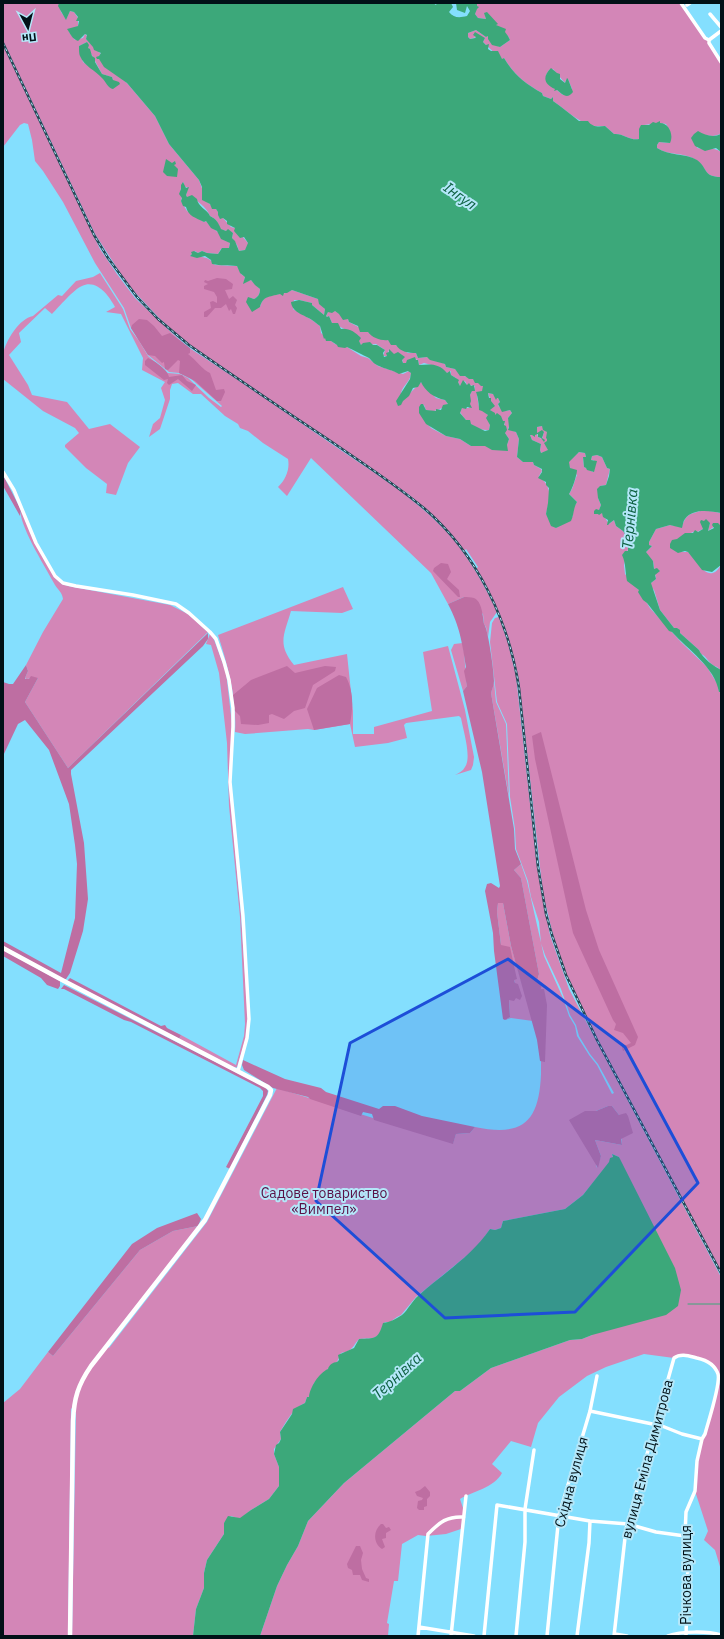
<svg xmlns="http://www.w3.org/2000/svg" width="724" height="1639" font-family="'IBM Plex Sans',sans-serif">
<style>
.green{fill:#d386b7;fill-rule:evenodd}
.forest{fill:#be6ea2}
.water{fill:#3ca87a;fill-rule:evenodd}
.lines{fill:none;stroke-linecap:round;stroke-linejoin:round}
.stream{stroke:#3ca87a;stroke-width:1}
.minor{stroke:#fff;stroke-width:3.5}
.tertiary{stroke:#fff;stroke-width:4.5}
.rail-casing{stroke:#244754;stroke-width:2.5}
.rail{stroke:#b4e7f9;stroke-width:1;stroke-dasharray:3;stroke-linecap:butt}
.marked{fill:#1d4ed8;fill-opacity:0.2;stroke:#1d4ed8;stroke-width:3;stroke-linejoin:round}
.labels{text-anchor:middle;stroke-width:4;stroke-linejoin:round;paint-order:stroke}
.park-label{font-size:14px;fill:#5a1146;stroke:#b4e7f9}
.street-label{font-size:14px;fill:#011117;stroke:#b4e7f9}
.water-label{font-size:15px;font-style:italic;fill:#0d6041;stroke:#b4e7f9}
</style>
<rect width="100%" height="100%" fill="#84dffe"/>
<path class="green" d="M3,3h56l2,9 5,7 4,-8 4,1 4,6v8l-9,6 6,8 8,-2 2,-4 2,2 -1,3 15,15 -3,3 1,2 28,24 28,33 14,28 30,36 8,22 9,7 7,9 8,9 4,1 13,15v3l-3,4 -6,1 -2,-6 -5,-7 1,-5 -5,-3 -2,1 -6,-2c-2,-7 -4,-10 -10,-13 -3,-8 -14,-18 -23,-19l-1,-2 2,-7 -4,-2v-4c-4,5 -4,10 -2,15l-1,4 6,10 17,11 2,-1c6,8 17,14 24,22l-1,5 -8,1 -3,5 -11,-1 -5,-2 -4,2 -3,-2 -5,5c10,1 18,-1 25,9l22,1 5,9 3,1 -1,6 7,-2 9,9c0,5 -2,8 -6,10l-3,-1 9,9c5,-18 20,-9 32,-17l26,9 7,10 -1,6 -12,-10v-2l-13,-3h-5l-1,9 19,11 8,6 1,7 14,11 12,3 14,9 7,2 10,8 25,8 6,-3 2,2c0,11 -15,15 -8,27l18,-18 15,16 9,2 3,4c-8,5 -13,9 -22,6l-2,-5 -3,-1 3,16 7,8 15,8 14,3 11,7 36,-1 2,-6 -4,-6 -1,-8 1,-1 -16,-15 3,-5 -4,-11 5,1 3,4h2l2,4 -2,2 1,3 7,4 4,-1 2,3 -4,5 2,6 -2,5 8,3 3,7 -2,18 6,5h10l1,3 7,4 1,2 -3,5c14,12 11,21 7,38l10,14 9,-5 8,-7v-7l4,-7 -8,-8c4,-5 5,-12 8,-19l-7,-7 -2,-6 11,-10 6,1 1,4 -3,1 1,9 9,5 2,-5 -1,-7h-3l1,-4 5,-1 5,2 5,11 3,1 -4,16 -6,1 -2,12 3,7 -3,8h4l7,11 5,-4 2,6 7,5 7,10 -6,24 1,9 14,16 11,18 31,34 26,25 11,18 1,7h2v580l-123,-232 -32,-65 -13,-40 -10,-41 -24,-213c-8,-41 -23,-75 -43,-112l2,-2 -12,-18 -2,2c-17,-21 -35,-40 -56,-57l-219,-149 -30,-27 -31,-33 -33,-51 -92,-193zM87,42l1,6 14,26 10,3 1,3 -5,4 -6,-8 -19,-14 -4,-16z
M477,3h203l28,37 13,24v70l-8,2 -10,-1 -2,-2 -4,15c9,2 16,-2 24,4v25c-18,0 -13,-9 -25,-17 -11,-8 -27,-4 -39,-12v-3l2,-3 11,1v-12l-4,-7 -6,-1 -16,2 -5,14c-9,2 -16,-6 -25,-5l-9,-8c-21,3 -36,-14 -52,-25v-4l-2,2 -8,-3 -1,-3c-17,-10 -27,-17 -38,-35l-2,2 -19,-18 2,-4 -9,-1 -6,2 -2,-2v-4l8,-3 10,7 2,-2 3,8 9,4 10,-7 -2,-4 -23,-21 1,4 -8,-1 -3,-4zM553,69l12,14 1,-3 2,-1 4,10 -9,6 -15,-12 -2,-8 3,-5z
M3,45l97,204 17,25 18,24 37,35 16,14c52,34 103,69 154,104 39,26 80,52 111,88 18,22 32,47 44,73l-7,10 -2,15 -2,-10 -2,-3 -1,-10 -19,-17 -16,7 -17,-31 -120,-115 -24,38 -9,-9c8,-8 12,-18 10,-28l-25,-16 -15,-12 -8,-3 -2,-4 -13,-8 -24,-22h-8l-15,-11 -6,1 -2,6v9l-10,30 -11,8 4,-13 7,-6 5,-18 -4,-12 4,-6 -23,-12 1,-12 -22,-44 -15,-2 9,-5c-6,-11 -18,-28 -33,-21 -8,3 -23,21 -30,28l-7,-6 -26,25 2,9 -12,13 19,30 4,10 35,7 22,27 21,-5 30,23 -12,16 -12,32 -10,-2 1,-9 -21,-16 -21,-21v-2l14,-12 -4,-5 -32,-17 -40,-32c0,-9 -2,-21 1,-29 4,-12 15,-31 29,-34l25,-21 4,1 14,-15 17,-4 7,-4 23,36 7,20 9,12 9,15 20,17 12,1 8,4 21,20 12,9 1,-1 -33,-29 -10,-4 -10,-1 -21,-17 -17,-27 -7,-20 -29,-45 -32,-61 -20,-31 -8,-10 -3,-21 -4,-16 -4,-1 -4,2 -17,22z
M335,311l13,8 1,3 19,10 20,8 20,13h8l2,5 9,-1 18,7 1,3 9,2 6,6 12,4 10,7 1,3 -7,7 2,11 9,8 2,10 -1,5c-12,1 -24,-9 -29,-18l2,-4h7l1,-13 2,-4h2l1,-5 -8,-1 -2,-4 -5,5 -4,-8 -5,-3v-4l-4,2 -8,-6 -15,-4 -5,2 -1,-5 -3,-1 -6,1 -3,3h-3l-2,-9h-8l-4,-4 -2,6h-4l2,-6 -9,-6 -14,2 -3,-4v-6l-27,-13 -3,-7 -2,1 -1,-1 2,-4z
M542,426l5,6 1,19 -7,2 -1,-3 1,-6 -9,-4 -2,-5 7,-1 1,3 4,2 2,-7 -7,1v-6z
M21,510l33,67 8,7 6,2 102,19 18,9 20,18 -140,136 -43,-66 13,-24 -12,1 -1,-1 3,-7 -2,-6 17,-33 20,-33c-1,-7 -5,-9 -8,-14 -7,-13 -38,-63 -34,-75z
M704,510l17,3v13l-3,-2 -10,7 2,-8 -5,-2h-3l1,8 -6,3 -1,-1 -13,5 -12,11 6,5h11c9,7 20,35 33,13v105h-1l-3,-3c-8,-2 -9,-10 -16,-13l-2,-4 -19,-17 -3,-5h-3l-14,-18 -6,-20 -3,-3v-4l5,-4 -3,-18 -6,-5 -1,-4 6,-6 -3,-1v-3l7,-13 14,-4 12,2c4,-14 9,-13 22,-17z
M343,587l10,22 -11,4 -51,-2c-7,24 -14,33 3,54l53,-11 6,57v23h21v-7l58,-16 -9,-59 25,-6 17,64 9,47 -1,8 -2,5 -16,5c4,-2 8,-4 10,-8 7,-10 -2,-37 -4,-49l-2,-2 -53,7 -2,2 3,13 -19,5 -33,4 -5,-23 -36,6 -6,-1 -63,5 -10,-2c2,-33 -7,-66 -17,-97z
M499,617l9,26 8,33 21,191 13,68 19,54 152,288v293l-6,-20 -11,-10 4,-9 -13,-40 2,-30 23,-79 -7,-17 -27,-11h-7l-5,4 -30,-4 -38,13 -19,9 -28,21 -21,26 -7,24 -20,-6 -19,23 10,9c-8,15 -29,18 -42,26l4,12 -3,18 -15,5 -20,2 -8,-1 -16,9 -4,37h-4l-7,42 2,1 -1,12h-128l17,-50 10,-21 11,-19 10,-25 36,-38 111,-92h5l31,-23 79,-28 12,-1 10,-4 28,-175 -1,-3 -7,-3 1,4 -30,37 -18,14 -62,12 -2,7 -6,2 -5,-1 -9,13 -11,11 -54,44 -15,18 -4,2 -7,5h-5c-3,4 -3,6 -4,10 -4,8 -14,6 -22,7 -7,8 -6,12 -18,14l-4,9 -4,2 -19,19 -4,14h-3l-2,6c-11,4 -19,19 -25,29l1,7 -7,10v5l5,13v19l-10,13 -18,11 -11,9 -9,-3 -7,7v11l-17,26 -3,13v15l-8,21 -3,27h-121l4,-223 -5,-5 -3,228h-65v-233l17,-14 28,-37 5,4 87,-106 33,-19 25,-5 -92,119 3,3 98,-126 70,-134 176,55 3,-9 14,-1 5,-6c48,10 64,-5 66,-53v-85l-4,-8 2,-7 -18,-96 -7,-8 7,-6 6,17 17,75 19,42 6,18 6,10 2,10 12,19 8,10 15,29 2,-1 -16,-29 -8,-10 -11,-18 -3,-11 -6,-10 -9,-26 -16,-34 -4,-12 -2,-21 -8,-25 -3,-16 -12,-32 -1,-20 -5,-32 -3,-73 -10,-22 -7,-60 2,-19 3,-5zM608,1106h4l7,9 3,30 -27,-5 6,16 -4,12 -12,-57h11z
M210,634l3,3 13,35 6,52 -3,58 12,134 7,103 -2,19 -9,29 -3,1 -55,-29 2,-4 55,30 8,-29 1,-12 -5,-107 -11,-111 -2,-63 -8,-70 -8,-28 -5,-1z
M463,643c2,15 2,29 4,43l-4,5 -12,-41 3,-6z
M494,682l2,20 10,22 3,73 -18,-104z
M500,902l3,1 8,43 22,75 -22,-3 -6,2 5,-3 -1,-18 6,-16 -14,-38 -4,-33 1,-9z"/>
<path class="forest" d="M217,278l9,1 7,5 -1,5 -7,1 4,9 4,-3 4,4 -2,5 2,3 -2,6h-2l-2,-5 -2,2 -3,-7 -5,4h-6l-8,9h-3v-5l7,-4 -1,-6 3,-1 4,2v-6l-3,-5 -10,-3v-3l4,-2 -4,-2 1,-2 3,1z
M139,319l8,1 7,6 8,10 8,-3 20,15v5l-2,1c7,5 16,17 22,19l6,17 8,-1 1,3 -4,9h-4l-22,-20 -16,-8 1,-12 -2,-1 -10,10 -3,-1 -1,-7 -2,1 -7,-7 -7,-1 -17,-27 1,-3z
M148,358c7,3 20,12 21,19l13,-2 5,6 9,4 -4,6 -14,-12 -9,6 -2,-2 1,-4 -4,1 -19,-15v-4z
M3,475l18,35 -1,6 -17,-30z
M441,563l7,1 3,8 -4,7 12,11 1,7h-2l-25,-26 1,-3z
M464,597c3,0 7,0 10,1 8,3 9,19 10,26 4,4 10,48 10,57 0,4 -2,8 -3,12l23,136 1,20 6,15 -7,6 7,8 18,96 -2,7 5,2 -1,6h3l3,16 -2,57 -5,-1 -3,-21 -26,-94 -8,-43h-5l-1,9 4,33 9,2 6,28 1,4 -3,1 1,3 3,1 4,12 -2,4 -4,-2 -2,3 -5,-1 1,17 -5,3 -2,-1 -9,-68 -1,-18 -8,-42 2,-7 4,-1 8,5 1,-2 -18,-114 -19,-81 4,-5 -3,-15 2,-4c-4,-25 -6,-40 -18,-63z
M208,633v6l-5,7 -132,124v4l13,69 4,56 -5,32 -13,42 -4,6h-4l-59,-33v-5l58,32 14,-55 2,-54 -2,-19 -6,-41 -20,-54 -24,-30 -7,4 -15,32v-74l6,2h4l13,-19 2,6 -3,7v1h4l2,-3 7,2 -13,24 43,66z
M287,666l8,7 30,-7 11,1 -1,4 -22,14 -8,23 -11,3 -10,8 -12,-5 -3,1v8l-11,2 -17,-1 -1,-8 -6,-6 -1,-15 18,-15z
M339,675l7,2c8,15 7,31 4,47l-36,6 -7,-21 10,-21z
M541,732l45,178 13,40 39,87 -3,8 -12,6 -1,-4 9,-4 -8,-10 -9,-3 2,-6 -3,-4 -40,-87 -38,-174 -3,-23z
M3,950l57,31v5l-2,3 -11,-4 -6,-7 -38,-22z
M70,978l91,48 4,-1 2,3 14,7 -2,4 -112,-58z
M64,985l201,102 3,4 -1,4 -37,74 -4,-2 37,-71v-5l-3,-3 -129,-66 -7,-2 -60,-31h-3z
M243,1060l42,19 36,9 5,4 53,17 4,-3h12l27,10 53,11 -5,6 -14,1 -3,10 -79,-24 -2,-6 -9,-2 -2,4 -51,-17 -2,-2 -35,-9 -29,-18 -2,-5z
M608,1106h4l7,9 7,-2 2,3 5,17 -12,6 1,6 -27,-5 6,16 -3,12 -29,-48 16,-9h11z
M197,1213l4,6 -3,7 -25,5 -33,19 -87,106 -5,-4 84,-108 25,-16z
M425,1486l5,6v4l-3,3v7l-3,1v3h-5l-2,-2 1,-7 4,-1 1,-2 -6,-2 -2,-4 5,-2z
M381,1524h2l3,4 3,-1 2,3 -5,3v5l-4,1 3,8 -3,2c-9,-6 -9,-18 -1,-25z
M356,1546h4l3,7 -2,7 1,9 4,9 3,1v3l-7,-2 -2,-5h-7l-1,-5 -4,-2 -1,-4z"/>
<path class="water" d="M59,3h374l3,2 1,-2h14l2,4 -4,5c5,6 10,6 18,4l3,-5 -3,-5 -2,7 -8,-3 -1,-7h21v3l2,1 -2,2 -2,5 3,4 8,1 -2,-6 3,-1 11,12 -2,1 10,4 -1,3 3,4 2,4 -10,7 -8,-2 -4,-6v-3l-2,1 -10,-7 -8,3v4l2,2 5,-1 1,-1 -3,-2 2,-3 10,6 -2,4 3,3 3,-1 -1,5 3,2h7l4,8 2,-1c11,18 21,25 38,35l1,3 8,3 2,-2v4c9,6 17,13 26,20h9c4,6 10,6 17,5l9,8c9,-1 16,7 25,5v-10l2,-4h8l4,-3 3,1 4,-2v2c9,0 14,12 10,20l-11,-1 -2,3v3c12,8 28,5 40,12 11,8 6,17 24,17v336c-11,-2 -28,-5 -36,6 -2,2 -2,6 -3,9l-12,-3 -14,4 -7,13v3l3,1 -6,6 7,9 1,8 3,-1 3,3 -5,4 1,4 -5,4 9,27 14,18h3l3,2v3l19,17c3,8 16,17 22,20v22h-2c-4,-25 -31,-42 -47,-60l-3,-1 -22,-28 -4,-3 -5,-8 1,-2 -12,-9c-2,-9 -1,-18 -5,-26l3,-4h3v-7l2,-3 -7,-10 -7,-5 -2,-6 -4,3 -2,2h-1l1,-5 -5,-3 -1,-4 -3,2 -1,-1h-4v-3l2,-2 3,1 2,-5 -3,-7 -1,-9 3,-3 6,-1 3,-9 1,-7 -3,-1 -5,-11 -5,-2 -5,1 -1,4 6,1 -3,11 -7,-2 -1,-2 -2,-1 -1,-10h3l-1,-4 -6,-1 -10,10 1,6 7,2c0,5 -5,20 -8,24l8,8c-4,7 -3,13 -6,19l-15,7 -5,-2 -5,-12 2,-11 1,-15 -3,-3v-3l-8,-4 4,-6v-3l-8,-4 -1,-3h-10l-6,-5 2,-18 -3,-7 -8,-2 1,-3 -1,-9 4,-5 -2,-3 -8,2 -4,-8 2,-2 -2,-4h-1l-1,2 -3,-6 -5,-1 1,5h2v3l4,5 -5,4 5,3v2l2,-2 4,3 2,5h2l-1,4 2,1 1,4 -2,3 4,6 -2,6 1,6 -16,-1 -7,-4h-14l-11,-7 -14,-3 -20,-12 -7,-11v-6l2,-3h2l3,6 10,1v-2l5,1 2,-5 5,-1 -3,-4c-11,-2 -20,-9 -24,-18l-3,5 -5,1 -4,8 -6,5 -2,4 -3,1 -2,-5 14,-22 1,-6 -3,-2 -9,3c-6,-4 -14,-5 -20,-8 -5,-2 -7,-5 -10,-8 -6,-3 -16,-8 -22,-11l-2,1 -7,-1 -1,-2 -6,-4h-5l-1,-3 -1,1 -4,-13c-3,-2 -5,-4 -8,-6 -7,-5 -20,-7 -21,-18l8,-2 13,3v2l12,10 1,-6 -6,-5 -1,-5 -26,-9 -5,3h-3l-1,3 -3,-2c-11,3 -17,2 -20,13l-8,5 -6,-10 2,-5 6,2c4,-2 6,-5 6,-10l-5,-4 -4,-5 -8,4 2,-7 -5,-4 -3,-7c-9,-1 -16,0 -25,-2l-1,-4 -6,-4 -8,2 -7,-2 2,-2 -1,-2 3,-1 4,2 4,-2 5,2 11,1 4,-6h7l1,-5 -9,-4 -4,-8 -6,-3 -5,-7 -2,1c-8,-4 -16,-6 -18,-15l-3,-1 -2,-5 1,-3 -3,-4 2,-5v-4l2,-3 3,6 3,-1 -3,8 1,2 5,-2 5,4c1,8 10,10 13,17 6,3 8,6 11,13l5,2 2,-2 5,4 -1,5 3,3 4,10 6,-1 3,-7 -4,-6 -4,1 -6,-7 1,-3 -8,-4v-3l-4,-3 -3,1 -2,-4v-3l-2,-3h-4l-2,-5 -8,-4v-13l-3,-7 -30,-36 -14,-28 -28,-33 -23,-16 -5,-8h-2l-1,-2 3,-1 2,-3 -7,-3 -1,-3 -7,-8 1,-4 -2,-1 -7,7c-6,-2 -8,-8 -11,-12l11,-3 1,-5h-3l2,-4 -4,-5 -4,-1 -4,9 -8,-14zM335,311l4,3 4,6 5,-1 1,3 9,4 2,6h8c4,6 14,9 20,8l3,5h5c4,7 13,8 20,8l2,5 9,-1 3,3 15,4 1,3 9,2 5,7h5l4,3h4l2,4h3l3,3h2l-1,5 -6,1c2,5 3,14 3,18l3,1 6,4 -2,3 4,7 -1,5 -4,1 -14,-7 -1,-4h-4l-6,-7 2,-5 4,1 1,-2 5,1 -2,-4 1,-3 -1,-6 2,-4h3l-1,-6 -3,1 -2,-3 -2,2 -4,-5 -3,6 -2,-4 1,-2 -8,-5 -1,-4 -3,2c-8,-10 -17,-9 -28,-8l-1,-5h-2l-1,-3 -8,3 -1,3h-3l-1,-3 3,-3 -7,-5 -4,2 -5,-5v3l-3,1 1,3 -3,1 -1,-4 2,-3 -8,-5h-4l-3,-3 -7,1 -2,2 -2,-4 2,-3c-6,-6 -12,-10 -20,-9l-3,-6h-6l-3,-7 -2,1 -1,-1 2,-4 4,1zM542,426l1,4 4,2 -1,6 1,1v2l-3,2 4,7 -7,3 -1,-3 1,-6 -9,-4 -2,-5h2l3,2v-2l3,-1v3l3,1 3,4 1,-2 -3,-2 2,-6 -2,-2 -5,3v-6z
M87,42l2,3 -1,3 2,1 2,7 3,2v4l7,12 10,3 1,3 6,2 1,2 -7,5c-5,-1 -7,-7 -11,-11 -6,-7 -18,-12 -22,-22 -1,-2 -1,-7 -1,-10z
M551,68l6,5 3,1v5l5,4 2,-5 1,1 5,13c-6,8 -11,2 -16,-2l-3,1 1,-2c-11,-5 -13,-12 -4,-21z
M698,131c7,4 15,7 23,3v18l-5,-4 -11,3 -10,-5 -4,-8 3,-4z
M166,159l6,4 3,-2 1,3 -2,1 4,4 -1,8 -10,-1 -4,-4z
M706,519l4,4 -2,8 6,-3 -2,-3 1,-2h5l3,3v39l-9,7 -10,-2 -14,-18 -3,-1 -7,2 -8,-5v-4l2,-4 5,-1 8,-6h8l2,-3 3,2 5,-3 -3,-7 1,-2 3,1z
M612,1154l7,3 56,111 6,22 -3,16 -12,9 -74,20 -10,4 -12,1 -79,28 -31,23h-5l-111,92 -36,38 -10,25 -11,19 -10,21 -17,50h-67l3,-27 8,-21v-15l3,-13 17,-26v-11l4,-7 12,2 11,-8 18,-11 10,-13v-19l-5,-13 2,-9 3,-2 2,-4 -1,-7 12,-18 1,-5 12,-6 2,-6h2c1,-10 10,-24 19,-28 1,-4 5,-7 9,-7l2,-2 -1,-5 16,-7 5,-9c16,-1 19,1 24,-16 7,-1 13,-4 19,-8 6,-5 10,-14 16,-19 24,-22 53,-39 72,-67l5,1 6,-2 2,-7 62,-12 18,-14 26,-33 1,-4 3,-1z"/>
<g class="lines">
<path class="stream" d="M688,1304h33"/>
<path class="minor" d="M681,3l24,35 4,2 12,-9
M687,5l3,-2
M710,14l11,13
M709,40v3l12,19
M3,472l11,18 22,53 19,33 8,7 13,3 57,9 43,9 13,9 21,19 6,7 8,23 5,18 4,28v19l-3,55 13,134 6,103 -2,19 -9,33
M590,1411l72,15 20,8 20,5
M419,1627l55,9
M615,1634l12,2
M418,1636l10,-102c12,-12 19,-18 36,-17
M451,1636l15,-140
M484,1636l13,-131 93,16 38,3 28,8 29,4
M516,1636l9,-94v-33l9,-59
M547,1636l12,-121 31,-104 7,-35
M577,1636l12,-93 1,-22
M614,1636l12,-107 48,-171c7,-5 15,-2 23,0 9,2 18,7 21,16 3,10 -10,48 -13,60l-3,5 -5,22 -2,30 -9,21 -1,24 2,3 1,21 -2,76
M668,1636c13,-5 40,-5 53,-1"/>
<path class="tertiary" d="M3,948l61,33 204,106 3,3 -1,5 -65,125 -114,146c-13,19 -17,32 -18,55l-3,215"/>
<g class="rail-casing">
<path id="rail" d="M3,43l91,192 14,23 29,39 21,22 31,26c46,32 93,64 140,95 32,22 66,44 96,69 52,45 84,112 94,179l19,179 8,47 6,21 14,40 31,65 124,233"/>
</g>
<use href="#rail" class="rail"/>
</g>
<path class="marked" d="M508,959l117,88 73,136 -123,129 -130,6 -129,-117 34,-158z"/>
<g class="labels">
<g class="park-label">
<text x="324" y="1198">Садове товариство<tspan x="324" dy="16">«Вимпел»</tspan></text>
</g>
<g class="street-label">
<text transform="translate(647 1459) rotate(-75)" y="5">вулиця Еміла Димитрова</text>
<text transform="translate(571 1482) rotate(-75)" y="5">Східна вулиця</text>
<text transform="translate(686 1575) rotate(-90)" y="5">Річкова вулиця</text>
</g>
<g class="water-label">
<text transform="translate(460 196) rotate(35)" y="5">Інгул</text>
<text transform="translate(630 519) rotate(-85)" y="5">Тернівка</text>
<text transform="translate(397 1376) rotate(-42)" y="5">Тернівка</text>
</g>
</g>
<rect width="724" height="1639" fill="none" stroke="#011117" stroke-width="8"/>
<g transform="translate(28 28) rotate(173)" stroke="#b4e7f9" stroke-width="3" paint-order="stroke">
<path d="M0-3L7 15L0 10L-7 15Z" fill="#011117"/>
<text y="-6" font-size="11" font-weight="bold" text-anchor="middle" fill="#011117">Пн</text>
</g>
</svg>
